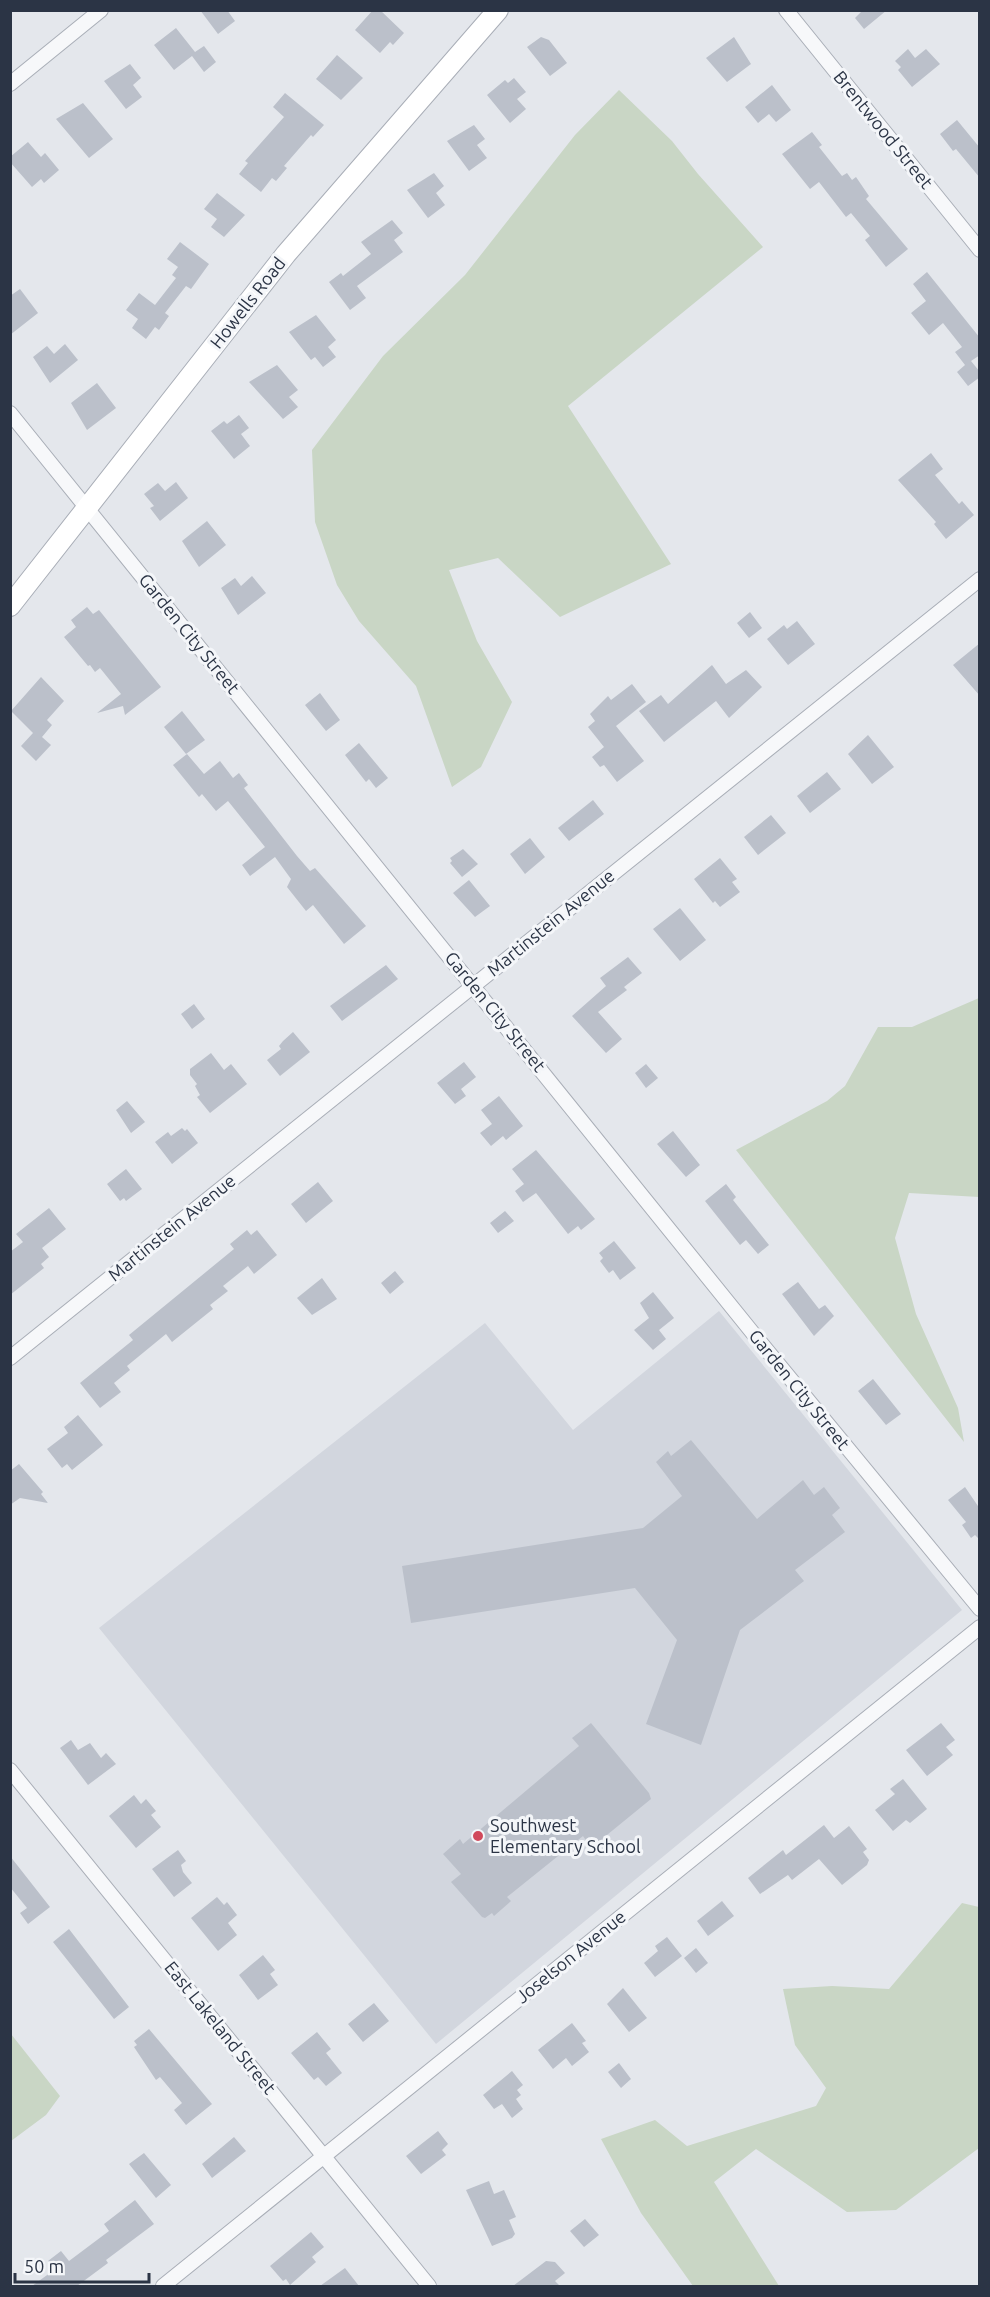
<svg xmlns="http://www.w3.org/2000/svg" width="990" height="2297" font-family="Ubuntu,sans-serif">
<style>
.built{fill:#d2d6de}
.green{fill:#c9d6c5}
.building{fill:#bbc0ca}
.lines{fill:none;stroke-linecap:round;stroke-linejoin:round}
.street-casing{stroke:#a9aeb7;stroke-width:16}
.secondary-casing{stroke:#a9aeb7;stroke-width:22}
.street{stroke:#f7f8fa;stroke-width:14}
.secondary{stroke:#fff;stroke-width:20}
.poi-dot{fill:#d1495b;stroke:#f4f6f9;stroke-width:2}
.labels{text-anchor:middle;stroke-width:6;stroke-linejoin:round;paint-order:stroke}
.street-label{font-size:18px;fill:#2b3445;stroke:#f4f6f9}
.poi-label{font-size:18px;fill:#2b3445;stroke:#f4f6f9;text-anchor:start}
</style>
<rect width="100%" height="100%" fill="#e4e7ec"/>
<path class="built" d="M719,1311l243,299 -526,434 -337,-416 386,-305 88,107z"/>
<path class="green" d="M619,90l53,51 26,33 65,73 -195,159 103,158 -111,53 -62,-59 -49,12 28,71 35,61 -31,65 -29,20 -36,-101 -57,-65 -22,-36 -22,-63 -3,-72 71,-94 82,-81 110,-140z
M979,998v199l-70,-4 -14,45 21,76 42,94 6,34 -228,-292 91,-49 18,-15 33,-59h34z
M962,1903l17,4v241l-83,62 -49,2 -91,-63 -42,33 65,104h-86l-52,-73 -40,-74 54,-19 32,26 129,-40 10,-18 -31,-43 -12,-56 49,-3 57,3z
M11,2034l49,62 -14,19 -35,26z"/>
<path class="building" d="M200,10h27l8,11 -17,13z
M373,10h7l24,23 -11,12 -3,-3 -10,11 -25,-23z
M863,10h24l-23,19 -9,-11z
M176,28l19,24 9,-6 12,16 -12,10 -12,-16 -18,14 -20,-25z
M541,37l8,3 18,23 -17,13 -23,-29z
M734,37l17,27 -24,18 -21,-24z
M908,49l7,9 11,-9 14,15 -28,23 -14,-17 3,-3 -6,-6z
M337,55l26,23 -22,22 -25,-21z
M130,64l11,14 -8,7 9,12 -16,12 -22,-28z
M514,78l12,14 -9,7 9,10 -16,14 -23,-28 18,-15 3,3z
M772,85l19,25 -15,12 -7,-8 -11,9 -13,-16z
M285,93l39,32 -11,12 -2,-2 -27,31 3,2 -11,13 -4,-3 -11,14 -22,-18 9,-11 -3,-2 39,-44 -11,-10z
M83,103l30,36 -24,19 -33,-39z
M957,120l23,28v30l-24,-29 -3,2 -13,-17z
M474,125l11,14 -8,6 10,13 -18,13 -22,-30z
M812,132l10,13 -3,2 23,29 5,-3 5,7 4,-3 13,19 -3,3 42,50 -22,18 -21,-27 5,-4 -19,-23 -5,4 -27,-35 -9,7 -28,-35z
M28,142l13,15 4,-4 14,17 -15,13 -3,-4 -9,8 -22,-25v-5z
M434,173l10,13 -8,7 9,12 -17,13 -21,-28z
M217,193l28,22 -21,22 -13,-10 6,-8 -13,-10z
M392,220l11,13 -9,7 9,12 -46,34 9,12 -16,12 -21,-28 12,-9 2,3 28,-22 -10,-12z
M180,242l29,22 -18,25 -5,-3 -21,27 4,3 -10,14 -4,-3 -9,12 -14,-11 6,-9 -12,-9 13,-17 16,12 21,-27 -4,-3 6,-8 -11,-8z
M927,272l53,66v17l-9,6 9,11v5l-12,9 -11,-14 8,-7 -10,-13 7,-5 -19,-24 -14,12 -18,-22 15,-12 -13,-17z
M20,289l18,24 -28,22v-39z
M316,315l20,25 -8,7 8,10 -13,10 -8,-10 -4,3 -22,-28z
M65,344l13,16 -28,23 -17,-26 14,-11 7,8z
M277,365l21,25 -9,7 9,10 -15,12 -34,-37z
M97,383l19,25 -29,22 -16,-27z
M239,415l10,13 -8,6 9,12 -16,13 -23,-28 13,-10 3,3z
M931,453l12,16 -8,6 24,29 3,-3 12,14 -28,24 -12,-15 2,-2 -38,-42z
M176,482l12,16 -28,23 -10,-13 4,-2 -10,-12 14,-11 7,8z
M207,521l19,24 -27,22 -17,-26z
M252,576l14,17 -28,22 -17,-27 14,-10 6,8z
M87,607l6,7 6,-4 62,77 -36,28 -2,-9 -26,7 24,-19 -21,-26 -5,4 -5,-7 -2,1 -24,-29 12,-10 -5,-7z
M750,612l12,16 -13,10 -12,-15z
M797,621l18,23 -27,21 -21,-26 17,-14 3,4z
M980,643v53l-27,-31z
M712,665l14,19 20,-14 16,17 -33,31 -13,-17 -52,41 -25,-31 22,-16 7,9z
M41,677l23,24 -17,19 5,5 -10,12 9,8 -15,16 -15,-15 12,-13 -22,-22z
M632,684l14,18 -30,24 28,35 -27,21 -13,-17 -4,2 -8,-10 12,-10 -16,-20 7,-6 -5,-7 18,-18 3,4z
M320,693l20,27 -14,11 -21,-26z
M182,711l23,29 -19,14 -22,-27z
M868,735l26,32 -22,17 -24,-30z
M359,743l29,35 -12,10 -7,-9 -3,3 -21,-27z
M187,754l17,20 16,-13 13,17 6,-5 9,12 -4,3 53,68 13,15 5,-3 51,58 -22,18 -31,-39 -7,6 -19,-24 4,-8 -16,-22 -25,19 -8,-11 23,-18 -37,-46 -12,10 -14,-17 -3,3 -26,-32z
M827,772l14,17 -31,24 -13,-17z
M593,800l11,14 -35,27 -11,-13z
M771,815l15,18 -28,22 -14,-18z
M530,838l15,19 -20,17 -15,-20z
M463,849l15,15 -16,13 -12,-14 2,-2 -2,-3z
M720,858l17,21 -5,3 8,10 -20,15 -5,-6 -2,2 -19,-24z
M469,880l21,26 -15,11 -22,-24z
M680,908l26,32 -26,21 -27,-32z
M628,957l14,16 -18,14 3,3 -29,22 24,27 -16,14 -34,-37 34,-30 -6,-8z
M386,965l12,14 -56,42 -12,-15z
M194,1004l11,15 -13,10 -11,-15z
M293,1032l17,20 -30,24 -13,-16 14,-11 -2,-3 4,-5z
M211,1053l13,17 7,-6 16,20 -37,29 -13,-16 3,-2 -5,-9 2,-2 -7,-9v-6z
M464,1062l12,15 -15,12 5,7 -11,8 -18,-21z
M646,1064l12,14 -12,10 -11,-15z
M499,1096l24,30 -17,14 -3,-4 -12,10 -11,-13 12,-9 -11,-14z
M127,1101l18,21 -14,11 -15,-23z
M182,1128l3,3 2,-2 11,14 -26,21 -17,-22 13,-10 3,4z
M673,1131l27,34 -14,12 -29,-33z
M536,1150l59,69 -14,11 -3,-4 -10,8 -32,-41 -13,9 -8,-11 9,-7 -12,-15z
M126,1169l16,20 -16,12 -2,-3 -4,3 -13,-17z
M318,1182l15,19 -27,22 -15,-19z
M726,1184l10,13 -3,3 36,45 -11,9 -12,-14 -6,5 -35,-44z
M49,1208l17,21 -24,19 7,9 -8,7 3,4 -34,27v-43l13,-10 -7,-8z
M505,1211l9,10 -16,12 -8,-10z
M247,1230l4,5 6,-5 20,25 -23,19 -6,-8 -25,20 5,5 -18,14 3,4 -41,33 -6,-8 -39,32 3,4 -16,13 7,9 -21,16 -20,-25 53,-43 -4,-5 105,-86 -4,-5z
M614,1241l22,27 -16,12 -7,-10 -4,3 -9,-12 3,-3 -4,-5z
M395,1271l9,11 -14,12 -9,-11z
M322,1278l15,21 -25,16 -15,-17z
M798,1282l21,27 6,-4 9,11 -20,20 -32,-42z
M653,1292l21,26 -15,12 7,9 -13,11 -19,-20 15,-12 -9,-15z
M873,1379l28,35 -15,11 -28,-34z
M78,1415l25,30 -31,25 -5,-6 -5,4 -15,-19 21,-16 -4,-6z
M691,1440l66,79 46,-39 11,15 10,-8 16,21 -8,7 13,17 -50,38 9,11 -64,49 -39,115 -55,-21 31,-84 -42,-52 -224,35 -9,-57 241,-38 39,-32 -26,-34 12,-11 3,5z
M19,1464l24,28 -2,2 7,9 -28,-5 -10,7v-34z
M965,1487l15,22v31l-5,-5 -4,3 -9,-13 4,-3 -18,-22z
M591,1723l58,70 2,6 -60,49 -8,-12 -76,61 4,4 -17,15 -2,-3 -7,5 -3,-1 -31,-35 10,-8 -18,-20 17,-15 3,5 116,-98 -7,-8z
M941,1723l14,17 -9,7 7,8 -26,21 -21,-26z
M71,1740l7,10 12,-7 11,15 5,-5 10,11 -28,21 -28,-37z
M903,1779l24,30 -17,14 -4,-3 -13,11 -18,-21 20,-16 -5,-5z
M134,1795l7,9 5,-5 10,12 -5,4 10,12 -25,21 -27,-32z
M824,1825l10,13 15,-12 18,23 -4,3 6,8 -2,5 -25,20 -23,-26 -27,21 -4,-5 -28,19 -12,-16 35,-28 3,5z
M178,1850l8,11 -5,4 2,7 9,11 -18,14 -22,-28z
M10,1856l40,51 -22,17 -8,-11 7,-5 -17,-21z
M217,1897l7,8 3,-3 10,13 -9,8 9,12 -19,16 -27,-33z
M722,1901l12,15 -26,20 -11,-15z
M69,1929l60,78 -15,12 -61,-77z
M667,1937l15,19 -27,21 -11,-14 14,-12 -3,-5z
M696,1948l12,15 -12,10 -12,-15z
M263,1955l12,15 -5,4 8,11 -20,15 -19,-25z
M623,1988l24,30 -18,14 -22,-28z
M374,2003l15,18 -26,21 -15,-18z
M572,2023l14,18 -4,2 7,9 -17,14 -6,-8 -13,11 -15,-19z
M149,2029l63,75 -26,21 -12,-15 8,-7 -22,-26 -4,3 -22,-33 3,-2 -3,-4z
M317,2032l14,17 -5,4 16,20 -16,13 -8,-9 -4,3 -23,-27z
M619,2063l12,16 -10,9 -13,-16z
M512,2071l11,14 -6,5 4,5 -5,4 7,10 -11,9 -10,-14 -8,5 -11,-14z
M438,2131l10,13 -6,6 4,5 -25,19 -15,-18z
M234,2137l12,14 -34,27 -10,-14z
M144,2153l27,32 -15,13 -27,-34z
M489,2181l5,13 10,-4 12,27 -7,3 6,14 -3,4 -20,8 -26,-56z
M135,2200l19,24 -48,36 2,3 -31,23h-45l22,-16 -6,-9 13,-10 8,10 40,-30 -5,-7z
M585,2219l14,16 -15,12 -14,-16z
M311,2232l13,15 -12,10 4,5 -26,23 -4,-6 -3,2 -13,-15z
M546,2261l9,1 10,11 -10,8 5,5h-47z
M345,2268l14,18h-39z"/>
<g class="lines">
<g class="street-casing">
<path id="street" d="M786,10l194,240
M10,84l91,-74
M10,413l746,924 224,272
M10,1358l970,-779
M10,1770l419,516
M163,2286l817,-659"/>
</g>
<g class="secondary-casing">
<path id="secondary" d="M10,606l276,-352 212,-244"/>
</g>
<use href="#street" class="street"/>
<use href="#secondary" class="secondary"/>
</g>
<circle class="poi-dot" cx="478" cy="1836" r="6"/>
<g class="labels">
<g class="street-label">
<text transform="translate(883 130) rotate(51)" y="6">Brentwood Street</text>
<text transform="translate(248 303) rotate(-52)" y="6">Howells Road</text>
<text transform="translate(189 634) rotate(51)" y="6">Garden City Street</text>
<text transform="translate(551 923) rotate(-39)" y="6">Martinstein Avenue</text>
<text transform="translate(495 1012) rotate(51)" y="6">Garden City Street</text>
<text transform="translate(172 1228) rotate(-39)" y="6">Martinstein Avenue</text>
<text transform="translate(799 1390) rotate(51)" y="6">Garden City Street</text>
<text transform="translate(571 1957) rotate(-39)" y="6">Joselson Avenue</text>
<text transform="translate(220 2028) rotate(51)" y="6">East Lakeland Street</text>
</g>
<g class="poi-label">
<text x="490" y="1832">Southwest<tspan x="490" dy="21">Elementary School</tspan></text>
</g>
</g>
<rect width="990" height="2297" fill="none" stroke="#2b3445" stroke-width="24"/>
<path d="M15 2273v9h134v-9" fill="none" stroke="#2b3445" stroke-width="3"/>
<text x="24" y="2273" font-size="18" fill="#2b3445" stroke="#f4f6f9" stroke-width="4.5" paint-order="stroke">50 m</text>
</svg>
